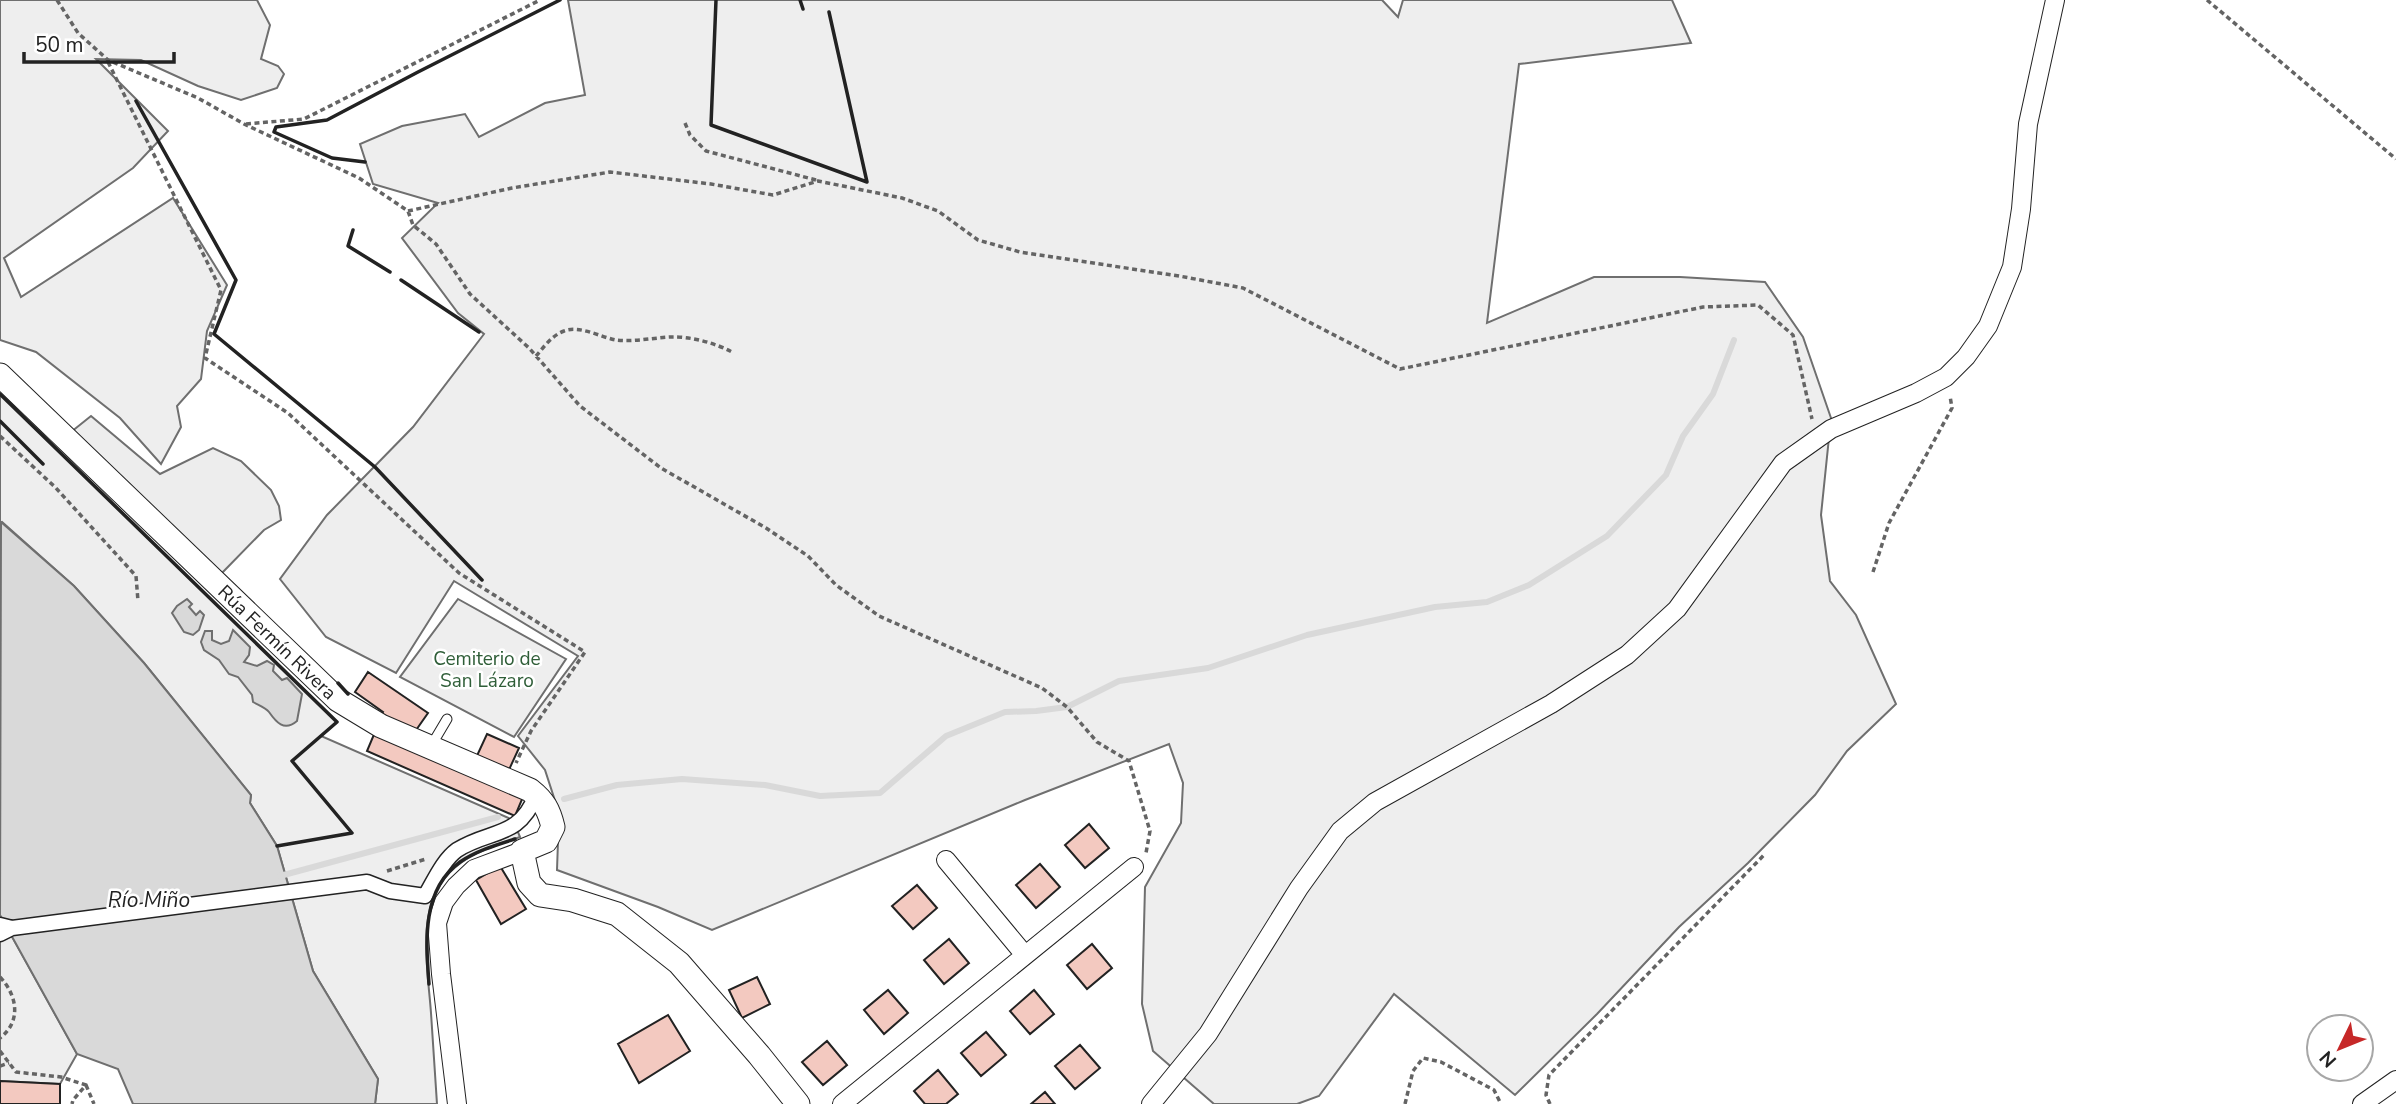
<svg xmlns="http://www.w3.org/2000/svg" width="2396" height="1104" font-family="'Nunito Sans',sans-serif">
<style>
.green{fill:#eee;stroke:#6f6f6f;stroke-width:2}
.parking{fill:#ededed;stroke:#6f6f6f;stroke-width:2}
.water{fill:#d9d9d9;stroke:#6f6f6f;stroke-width:2}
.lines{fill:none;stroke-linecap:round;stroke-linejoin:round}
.stream{stroke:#d9d9d9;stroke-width:6}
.building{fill:#f3c9c0;stroke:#222;stroke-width:2}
.service-casing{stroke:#222;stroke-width:11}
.pedestrian-casing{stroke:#222;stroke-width:17}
.minor-casing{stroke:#222;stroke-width:20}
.tertiary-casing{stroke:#222;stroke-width:25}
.path{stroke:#646464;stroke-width:3.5;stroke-dasharray:5 3.5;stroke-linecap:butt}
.service{stroke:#fff;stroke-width:9}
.pedestrian{stroke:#fff;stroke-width:14}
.minor{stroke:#fff;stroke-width:18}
.tertiary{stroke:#fff;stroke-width:23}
.wall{stroke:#222;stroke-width:3.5}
.labels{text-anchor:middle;stroke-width:5;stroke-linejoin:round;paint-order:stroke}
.street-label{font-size:19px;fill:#222;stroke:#fff}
.park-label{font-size:19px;fill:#2f5e38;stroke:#fff}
.water-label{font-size:21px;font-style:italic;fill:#222;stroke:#fff}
</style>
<rect width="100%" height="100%" fill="#fff"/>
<path class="green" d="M0,0h257l13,25 -9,34 17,7 6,8 -7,14 -36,12 -43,-14 -57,-26 -45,-1 72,72 -35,37 -129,90 17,39 152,-99 54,87 -20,46 -6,48 -24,27 4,21 -20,37 -41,-46 -84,-66 -36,-12z
M568,0h814l16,17 5,-17h269l19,43 -172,21 -32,259 107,-46h86l85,5 38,55 28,81 -10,97 9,66 26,34 40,89 -49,47 -32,44 -67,68 -69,64 -82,87 -82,81 -121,-101 -75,102 -22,8h-83l-61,-53 -11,-47 3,-117 36,-64 2,-40 -14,-39 -144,56 -313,130 -54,-23 -101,-37 2,-57 -14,-43 -27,-34 60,-80 -124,-75 -58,92 -70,-36 -46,-58 47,-64 86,-88 71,-93 -26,-21 -56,-75 36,-35 -65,-19 -13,-40 42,-18 63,-12 14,23 66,-34 40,-8z
M0,394l337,328 -16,14 192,84 7,17c-25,9 -52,16 -71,36 -34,35 -21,96 -18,140 2,30 4,61 6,91h-62l3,-25 -65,-108 -36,-125 -27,-43 1,-8 -107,-132 -70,-77 -72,-64 -2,1z
M458,599l108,60 -52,78 -114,-60z
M0,915l77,139 -17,30 -60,-3z"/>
<path class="parking" d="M91,416l69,58 53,-26 28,13 30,29 8,16 2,14 -17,10 -44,45 -149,-143z"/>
<path class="water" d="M1,522l73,64 70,77 107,132 -1,8 27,43 36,125 65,108 -3,25h-242l-15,-35 -41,-15 -77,-139z
M187,599l5,5 -3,3 7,8 4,-4 4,4 -5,15 -6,5 -9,-3 -12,-19 5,-7z
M233,630l17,17 -1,8 -5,7 13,4 10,-5 7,4 -1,6 9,9 5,-2 15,16 -5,27c-13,11 -21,1 -28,-9 -4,-5 -11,-7 -16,-10l-1,-7 -14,-18 -9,-3 -10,-14 -15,-10 -3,-8 4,-11h7v9l9,4 8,-3z"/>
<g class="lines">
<path class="stream" d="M564,799l53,-14 65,-6 83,6 55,11 60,-3 66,-57 59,-24 31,-1 31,-4 52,-26 89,-13 99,-33 128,-28 52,-5 42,-17 78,-49 59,-61 17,-39 30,-42 21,-54
M280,876l218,-59"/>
</g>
<path class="building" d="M368,672l60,41 -14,20 -33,-18 2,-3 -28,-20z
M375,732l148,65 -8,19 -148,-65z
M487,734l32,14 -12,26 -32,-14z
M1089,824l20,24 -24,20 -20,-23z
M1040,864l20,23 -24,21 -20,-23z
M500,866l26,43 -25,15 -25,-44z
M917,885l20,23 -24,21 -21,-23z
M949,939l20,24 -25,21 -20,-24z
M1092,944l20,24 -25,21 -20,-24z
M757,977l13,27 -28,14 -13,-28z
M888,990l20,23 -24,21 -20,-24z
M1034,990l20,24 -24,20 -20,-23z
M668,1015l22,36 -51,32 -21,-39z
M986,1032l20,23 -25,21 -20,-23z
M827,1041l20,24 -24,20 -21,-23z
M1080,1045l20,23 -25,21 -20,-23z
M938,1070l20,24 -12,10h-21l-11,-13z
M0,1081l60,3v20h-60z
M1045,1092l10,12h-24z"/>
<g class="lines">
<g class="service-casing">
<path id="service" d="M431,746l16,-27"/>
</g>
<g class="pedestrian-casing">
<path id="pedestrian" d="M0,925l12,3 -12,6
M12,928l355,-46 23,9 35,5c9,-15 18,-36 32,-46 33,-21 62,-11 79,-55"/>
</g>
<g class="minor-casing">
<path id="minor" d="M946,860l78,94
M457,1104l-16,-130 -4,-51 7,-21 12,-16 18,-17 48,-18
M842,1104l292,-237
M1151,1104l57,-70 91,-146 41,-57 35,-29 176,-98 76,-49 50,-46 106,-146 48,-34 85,-36 30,-16 20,-20 22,-31 24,-59 9,-58 7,-85 27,-124
M2362,1104l34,-24"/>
</g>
<g class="tertiary-casing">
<g id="tertiary">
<path id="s1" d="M0,375l338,325 43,26 149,64c14,11 19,20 23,37l-7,14 -24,10 7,32 11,12 33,5 44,14 62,49 80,92 39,49"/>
</g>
</g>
<path class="path" d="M57,0l21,33 30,27 90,38 46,26 115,54 49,33 5,14 23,19 34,50 59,54 51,58 81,62 105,60 42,28 28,29 43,31 163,72 25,19 30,35 32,19 21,70 -4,22
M2207,0l189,159
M108,62l113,228 -16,68 83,55 171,160 126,79 -54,79 -15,32
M685,123l5,12 16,16 110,29
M246,124l58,-5 236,-119
M408,211l104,-23 98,-16 101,12 62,11 45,-14 84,17 36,13 40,29 42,12 159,24 64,12 157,81 303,-62 55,-2 35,30 19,84
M536,356c8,-9 15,-20 28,-25 16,-6 36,6 52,9 18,2 36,-2 54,-3 20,-1 45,6 62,15
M0,436l55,51 81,89 2,25
M1873,572l16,-49 63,-115 -2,-12
M387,871l39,-12
M0,977c17,18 22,44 0,61
M0,1051l16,21 45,5 25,8 -13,15 -1,4
M0,1066l9,-3
M86,1085l8,19
M1405,1104l8,-33 10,-13 18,4 53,28 7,14
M1550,1104l-4,-9 3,-20 215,-220"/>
<use href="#service" class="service"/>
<use href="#pedestrian" class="pedestrian"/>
<use href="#minor" class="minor"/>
<use href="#tertiary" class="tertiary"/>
<path class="wall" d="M716,0l-5,125 156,57 -38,-170
M800,0l3,9
M136,101l100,179 -22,54 161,133 107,113
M365,162l-33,-4 -58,-26 2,-5 51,-7 91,-48 142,-72
M353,230l-5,16 42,26
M401,280l78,52
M0,394l337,328 -45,39 60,72 -75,13
M0,421l43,43
M338,683l10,11
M429,984c-3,-41 -8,-94 31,-122 16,-11 36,-17 55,-23"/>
</g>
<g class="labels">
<g class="street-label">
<text dy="7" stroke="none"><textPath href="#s1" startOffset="385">Rúa Fermín Rivera</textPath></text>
</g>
<g class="park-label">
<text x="487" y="665">Cemiterio de<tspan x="487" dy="22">San Lázaro</tspan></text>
</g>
<g class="water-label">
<text x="149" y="907">Río Miño</text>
</g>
</g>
<g transform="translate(2340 1048) rotate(227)"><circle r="33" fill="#ffffff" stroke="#a7a7a7" stroke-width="2"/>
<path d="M0-5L12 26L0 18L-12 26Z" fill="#c62828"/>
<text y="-10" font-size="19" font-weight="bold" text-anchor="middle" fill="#222222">N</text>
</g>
<path d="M24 52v10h150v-10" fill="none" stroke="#222222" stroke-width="3.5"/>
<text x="35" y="52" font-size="21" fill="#222222" stroke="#ffffff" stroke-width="5" paint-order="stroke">50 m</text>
</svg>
